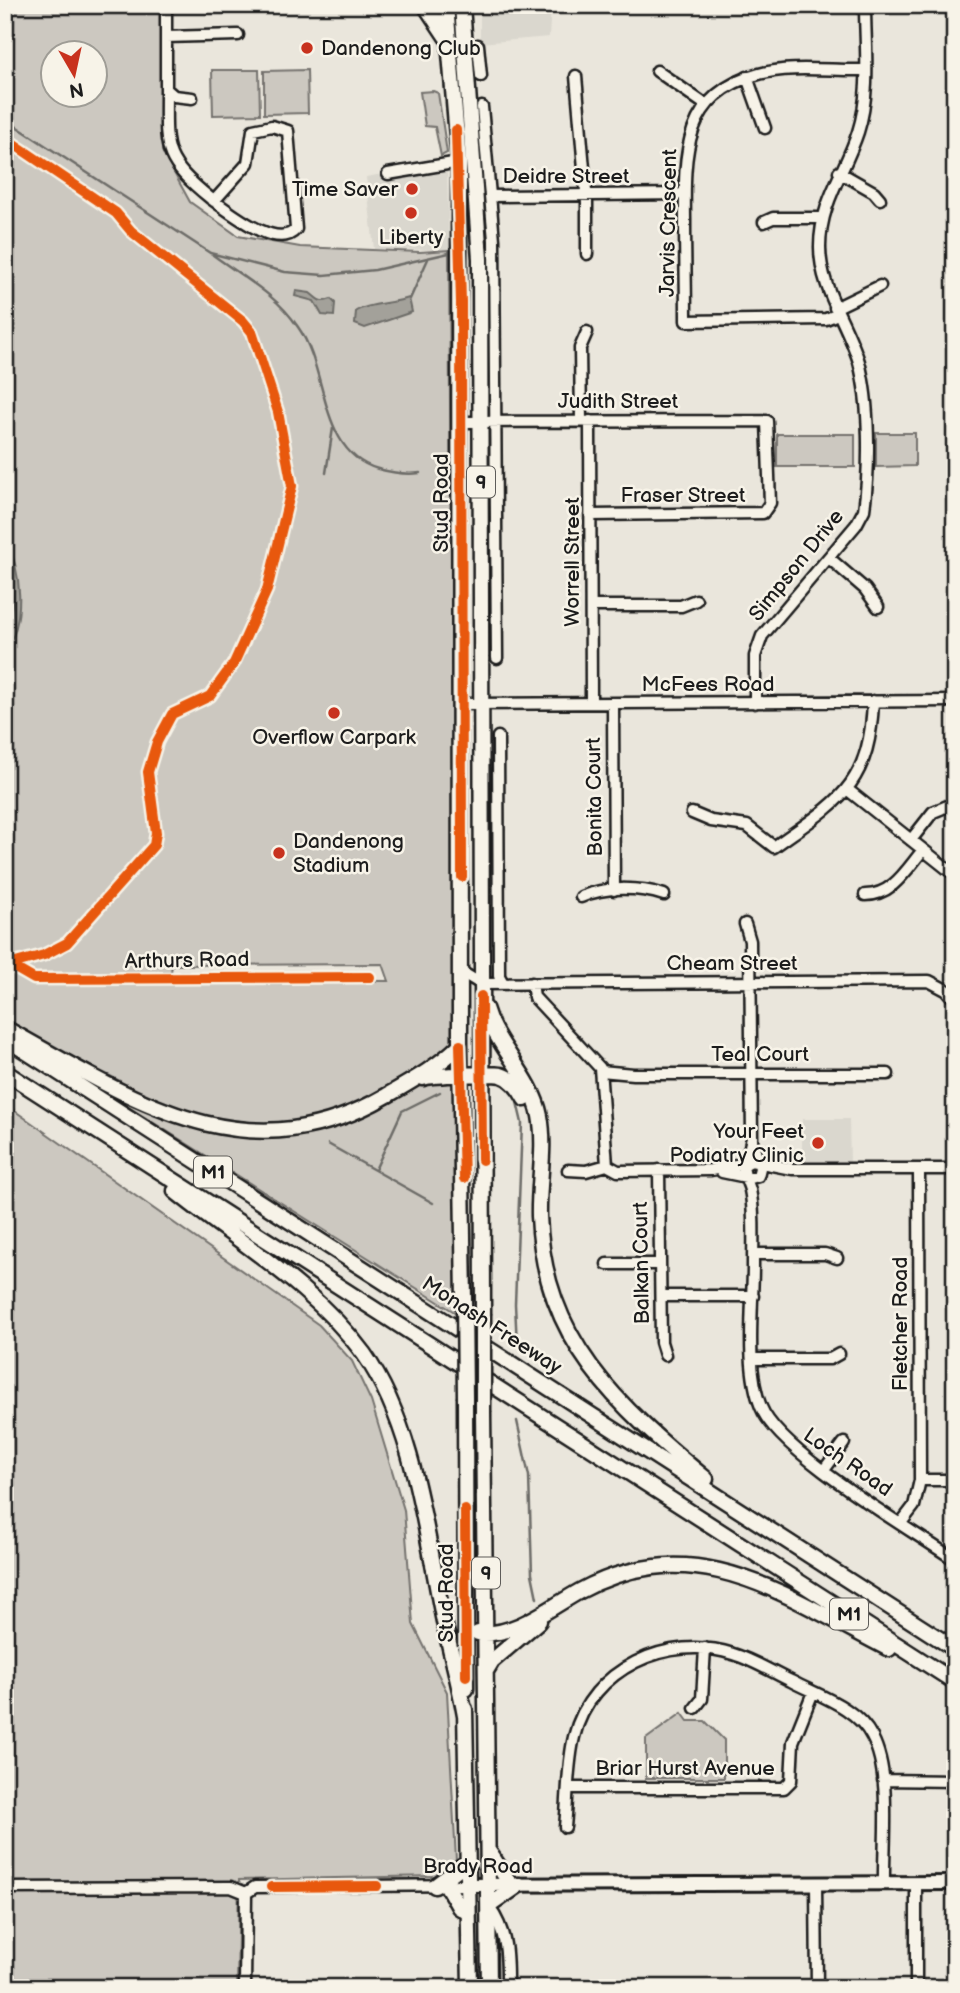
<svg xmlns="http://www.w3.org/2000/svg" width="960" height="1993" font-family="'Balsamiq Sans',sans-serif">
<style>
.built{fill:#dad7ce}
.green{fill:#ccc8c0;stroke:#74726e;stroke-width:2;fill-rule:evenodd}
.water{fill:#a3a19a;stroke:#6d6c68;stroke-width:2}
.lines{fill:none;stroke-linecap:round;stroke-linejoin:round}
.shore{stroke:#52514e;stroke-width:2}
.stream{stroke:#6d6c68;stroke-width:2.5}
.minor-casing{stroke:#1c1c1c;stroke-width:15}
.major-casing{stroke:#1c1c1c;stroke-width:18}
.highway-casing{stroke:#1c1c1c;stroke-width:19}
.minor{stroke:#f7f3e8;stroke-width:10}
.major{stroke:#f7f3e8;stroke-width:12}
.highway{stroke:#f7f3e8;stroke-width:14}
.highway-bridge-casing{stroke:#1c1c1c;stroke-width:19;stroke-linecap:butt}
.highway-bridge{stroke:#f7f3e8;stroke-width:14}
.cycleway-casing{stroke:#f7f3e8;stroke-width:15}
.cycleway{stroke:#e8590c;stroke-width:10}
.poi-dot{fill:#c8321e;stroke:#f7f3e8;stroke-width:2.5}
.labels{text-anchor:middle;stroke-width:5;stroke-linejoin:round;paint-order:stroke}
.shield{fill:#f7f3e8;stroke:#5e5c59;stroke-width:2}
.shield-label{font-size:19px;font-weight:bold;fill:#1c1c1c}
.poi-label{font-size:21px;fill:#1c1c1c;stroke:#f7f3e8;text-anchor:start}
.street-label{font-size:21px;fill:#1c1c1c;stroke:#f7f3e8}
</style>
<rect width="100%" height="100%" fill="#eae6dc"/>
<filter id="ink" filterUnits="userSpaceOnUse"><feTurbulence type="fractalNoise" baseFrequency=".0143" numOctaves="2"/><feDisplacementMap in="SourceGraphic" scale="14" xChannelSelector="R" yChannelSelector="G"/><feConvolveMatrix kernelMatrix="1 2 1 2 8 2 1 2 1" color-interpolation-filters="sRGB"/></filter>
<g filter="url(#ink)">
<path class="built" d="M480,5h71l-2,32 -69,6z
M447,162l2,88 -75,-1 -8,-72z
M802,1119h47l1,44h-48z"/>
<path class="green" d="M5,5h157v146l28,51 48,34 62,11 120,5 29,-2 7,1063 -329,-207 -7,-25 -115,-58zM52,52h42v42h-42zM383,964l6,17 -219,-1 2,-15z
M212,70h47l1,44 -47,1z
M307,70l1,43 -44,1v-43z
M433,91l5,2 9,60 -6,3 -6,-29 -10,-1 -5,-34z
M876,433h39v33l-39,1z
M777,434h78v33h-78z
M5,1104l314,221 33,36 19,40 33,109 9,114 34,68 9,168 -19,16 -198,4 -2,108h-232z
M682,1713l6,8h17l19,19v38h-78v-39z"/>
<path class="water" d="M296,291l14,2c8,6 9,11 21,6l4,4 -1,13 -12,-1 -8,-14 -19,-5z
M409,298l3,14 -47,16 -10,-4 1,-13c14,-8 35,-7 53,-13z
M5,537c17,35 21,82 0,116z"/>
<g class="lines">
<path class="shore" d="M5,557c9,25 9,53 0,79"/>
<path class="stream" d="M5,119l205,134 75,19 39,3 51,-5 74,-17
M213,255c30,22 64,40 85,72 31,43 20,125 80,142 15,4 27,6 42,4
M410,299l18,-40
M326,473l7,-45
M517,1102l5,21 -7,181 2,42
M328,1144l105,59
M375,1170l27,-59 38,-19
M517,1421l12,55 3,98 5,24"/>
<g class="minor-casing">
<path id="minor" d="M166,5v84l8,7 18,2
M166,37l72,-2
M478,45l3,31
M657,71l49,34
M576,76l11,127v51
M747,77l18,51
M166,89c0,60 -5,69 44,109 18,12 67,54 86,31l-8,-98 -16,-5 -19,4 -5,33 -34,38
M482,107l12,133 3,418
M839,172l35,20 6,7
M388,174l71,-12
M490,196l194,-2
M764,222l9,-4h49
M835,308l45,-22
M838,314l-12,5 -140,2c0,-34 -1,-68 -1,-102 -1,-65 -2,-125 74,-145 32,-9 72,-3 106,-4
M581,421l-1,-73 7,-16
M590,421l1,282
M461,422l306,-1
M591,515l172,-2 7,-10 -3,-82
M829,558l36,31 13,18
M591,606h90l15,-6
M755,703v-47l7,-20 94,-111 8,-15c6,-43 6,-107 -5,-148 -12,-40 -39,-73 -39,-115 0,-45 25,-75 38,-115 13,-40 7,-85 7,-127
M461,704l494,-3
M613,704l1,186
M498,737l1,239 4,7
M848,790l107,85
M692,813l19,8 36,5 27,21c64,-46 96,-60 99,-146
M911,840l22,-28 22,-9
M865,895c28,0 41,-25 58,-45
M581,897c24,-11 58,-10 83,-2
M460,971l21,13 448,-3 17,9 9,10
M532,983l2,14 66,71 7,97
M601,1071l32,3h255
M919,1169l1,311
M955,1169h-163l-41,-8 -7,4c-2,8 4,17 6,25 5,24 3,50 3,75 0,42 -8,103 8,142 18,46 148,121 194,153
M568,1170l18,1 21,-6 11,6 93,-1 35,-7 6,-25 -2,-197 -5,-17
M659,1170l2,172 4,13
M722,1172l29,6 7,-2 2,-8 -8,-28
M753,1254h72l12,4
M607,1264h53
M661,1296h92
M753,1359h77l9,-5
M824,1470l20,-27
M901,1523l13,-17 6,-26h35
M695,1708l7,-9 3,-51
M883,1780l72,1
M569,1788h215l7,-7 2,-39 20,-50
M565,1827c3,-29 2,-61 9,-90 16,-68 95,-104 159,-83 20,6 39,18 58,27 28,15 66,26 81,56 20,37 11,104 12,147
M916,1883v105
M816,1884l1,104
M5,1888l226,-1 15,6
M246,1893l9,-6 212,-2
M489,1907c19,26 18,49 18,81
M245,1988l1,-95"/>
</g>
<g class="major-casing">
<path id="major" d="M467,1885l488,-2"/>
</g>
<g class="highway-casing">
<path id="highway" d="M425,5l22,33
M446,5l13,157 1,883 4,255
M462,5l18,254 3,1054
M485,1008c11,39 47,68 55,108 6,32 -2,68 -1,100 5,125 78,189 167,263
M5,1028c126,70 239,150 381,68 26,-15 53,-30 74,-51
M5,1038l950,611
M5,1072l950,610
M423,1078c8,-3 70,-5 78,-3 11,3 19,15 24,24
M175,1191c63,51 140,96 189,163 50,71 61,174 78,258 7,35 17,69 23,104
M465,1398l1,291
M483,1412l6,576
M478,1633c37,4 71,-25 102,-42 117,-63 205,5 309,58
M486,1671l6,-10 47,-40
M465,1709l5,279
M489,1852l22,33
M435,1886l32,-24
M447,1886l12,21 8,5
M489,1906l30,-21"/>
</g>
<use href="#minor" class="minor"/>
<use href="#major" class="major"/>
<use href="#highway" class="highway"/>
<g class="highway-bridge-casing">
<path id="highway-bridge" d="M464,1300l1,98
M483,1313v99"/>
</g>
<use href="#highway-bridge" class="highway-bridge"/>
<g class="cycleway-casing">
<path id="cycleway" d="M456,130l5,172 1,575
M5,138l111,75 15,18 112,90 9,11 26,80 14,74 -25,104 -33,73 -24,33 -38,18 -15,28 -9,30 8,61 -2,12 -87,98 -23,12 -39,11
M8,964l26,15 336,-2
M481,996l1,164
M460,1045l4,133
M465,1510l1,166
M271,1887l106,-1"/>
</g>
<use href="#cycleway" class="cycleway"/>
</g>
</g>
<g class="poi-dot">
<circle cx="307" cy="48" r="7"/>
<circle cx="412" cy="189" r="7"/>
<circle cx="411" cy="213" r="7"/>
<circle cx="334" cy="713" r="7"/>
<circle cx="279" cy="853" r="7"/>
<circle cx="818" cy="1143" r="7"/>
</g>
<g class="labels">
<g class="shield">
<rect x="467" y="466.5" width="28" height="31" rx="5"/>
<rect x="194" y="1156.5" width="38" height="31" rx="5"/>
<rect x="472" y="1557.5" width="28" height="31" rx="5"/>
<rect x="830" y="1598.5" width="38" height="31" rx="5"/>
</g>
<g class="shield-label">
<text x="481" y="489">9</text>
<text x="213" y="1179">M1</text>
<text x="486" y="1580">9</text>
<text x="849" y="1621">M1</text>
</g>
<g class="poi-label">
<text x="321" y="55">Dandenong Club</text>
<text x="398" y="196" text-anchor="end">Time Saver</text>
<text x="411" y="244" text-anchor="middle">Liberty</text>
<text x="334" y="744" text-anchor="middle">Overflow Carpark</text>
<text x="293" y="848">Dandenong<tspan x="293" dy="24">Stadium</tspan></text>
<text x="804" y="1138" text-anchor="end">Your Feet<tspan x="804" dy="24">Podiatry Clinic</tspan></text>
</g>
<g class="street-label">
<text x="566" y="183">Deidre Street</text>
<text transform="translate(668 223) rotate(-89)" y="7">Jarvis Crescent</text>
<text x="618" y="408">Judith Street</text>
<text x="683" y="502">Fraser Street</text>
<text transform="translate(441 503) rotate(-90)" y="7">Stud Road</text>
<text transform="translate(572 562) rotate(-90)" y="7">Worrell Street</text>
<text transform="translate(796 565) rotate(-51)" y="7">Simpson Drive</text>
<text x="708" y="691">McFees Road</text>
<text transform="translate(594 797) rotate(-91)" y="7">Bonita Court</text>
<text transform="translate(187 960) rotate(-1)" y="7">Arthurs Road</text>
<text x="732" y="970">Cheam Street</text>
<text x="760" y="1061">Teal Court</text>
<text transform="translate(641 1263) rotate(-91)" y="7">Balkan Court</text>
<text transform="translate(900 1324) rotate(-90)" y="7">Fletcher Road</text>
<text transform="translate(492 1325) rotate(33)" y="7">Monash Freeway</text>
<text transform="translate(848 1462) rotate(35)" y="7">Loch Road</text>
<text transform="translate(446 1593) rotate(-90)" y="7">Stud Road</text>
<text x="685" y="1775">Briar Hurst Avenue</text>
<text x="478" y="1873">Brady Road</text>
</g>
</g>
<rect width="960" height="1993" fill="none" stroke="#f7f3e8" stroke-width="28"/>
<rect x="14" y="14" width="932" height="1965" fill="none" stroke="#1c1c1c" stroke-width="2.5" filter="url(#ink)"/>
<g transform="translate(74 74) rotate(171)"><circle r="33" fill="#f7f3e8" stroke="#9f9d96" stroke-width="2"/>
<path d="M0-5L12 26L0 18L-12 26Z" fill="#c8321e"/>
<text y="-10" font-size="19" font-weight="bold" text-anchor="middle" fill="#1c1c1c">N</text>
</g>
</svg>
